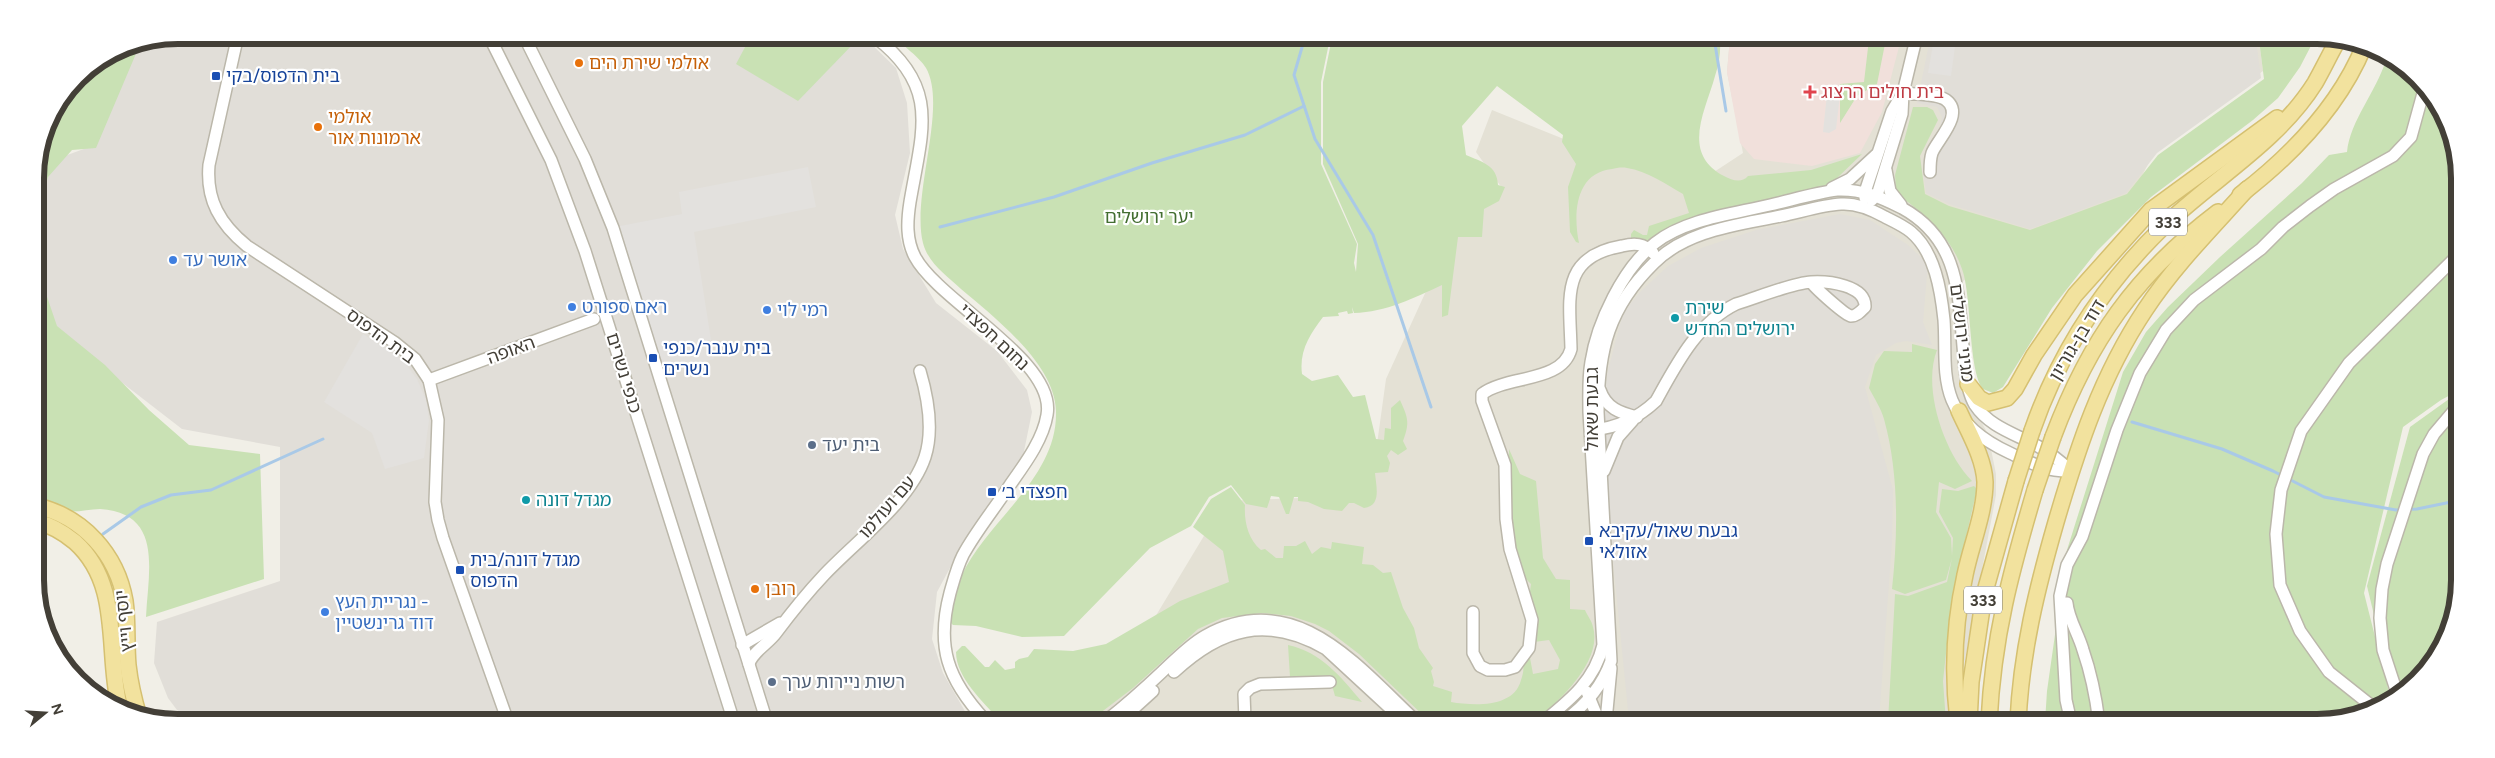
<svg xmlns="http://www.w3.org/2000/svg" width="2495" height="758" font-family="Figtree,'Noto Sans Hebrew',sans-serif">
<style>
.residential{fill:#e4e1d5}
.industrial{fill:#e1ded8}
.medical{fill:#f1e0db}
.green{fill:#c9e1b4}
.parking{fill:#e3e1de}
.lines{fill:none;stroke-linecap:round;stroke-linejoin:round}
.stream{stroke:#a9c9e7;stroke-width:3}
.minor-casing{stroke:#bbb7aa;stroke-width:14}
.major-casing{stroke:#d5c071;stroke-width:18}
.minor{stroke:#fff;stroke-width:11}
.major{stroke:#f2e29e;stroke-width:15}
.major-bridge-casing{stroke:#d5c071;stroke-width:18;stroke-linecap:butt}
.major-bridge{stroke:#f2e29e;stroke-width:15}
.food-dot{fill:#e8710a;stroke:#fff;stroke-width:2}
.transit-dot{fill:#1a4fb4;stroke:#fff;stroke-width:2}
.health-dot{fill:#e0444e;stroke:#fff;stroke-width:2}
.shop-dot{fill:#3f7fe0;stroke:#fff;stroke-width:2}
.culture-dot{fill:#0f9aa8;stroke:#fff;stroke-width:2}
.service-dot{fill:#5c6f8a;stroke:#fff;stroke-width:2}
.labels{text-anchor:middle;stroke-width:4.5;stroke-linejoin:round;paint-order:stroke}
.shield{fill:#fff;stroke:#7b7973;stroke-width:1}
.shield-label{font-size:16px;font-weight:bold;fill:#433f37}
.food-label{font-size:18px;fill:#c56008;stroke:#fff;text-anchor:start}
.transit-label{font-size:18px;fill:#164399;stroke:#fff;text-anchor:start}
.health-label{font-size:18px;fill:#be3a42;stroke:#fff;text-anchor:start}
.park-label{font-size:18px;fill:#436e31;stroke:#fff}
.shop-label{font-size:18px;fill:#366cbe;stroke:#fff;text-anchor:start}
.culture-label{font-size:18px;fill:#0d838f;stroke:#fff;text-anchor:start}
.street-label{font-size:18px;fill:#433f37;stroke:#fff}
.service-label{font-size:18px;fill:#4e5e75;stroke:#fff;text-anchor:start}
.rim{fill:none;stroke:#433f37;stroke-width:6}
</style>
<rect width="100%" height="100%" fill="#f1efe7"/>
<path class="residential" d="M 1730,38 L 2259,40 L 2263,71 L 2156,148 L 2133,194 L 2007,246 L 1952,290 L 1968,398 L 1988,434 L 1996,474 L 1996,495 L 1963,670 L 1958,722 L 1093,720 L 1225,501 L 1370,495 L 1386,379 L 1458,221 L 1502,188 L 1476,152 L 1492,110 L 1688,189 L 1743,153 L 1727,72 Z"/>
<g class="industrial">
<path d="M 178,35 L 864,37 L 896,68 L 907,103 L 910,153 L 895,215 L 903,249 L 936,303 L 997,351 L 1027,390 L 1032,412 L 1022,461 L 965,540 L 937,592 L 932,639 L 943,673 L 970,720 L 183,718 L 168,698 L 154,663 L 157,622 L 280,581 L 280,447 L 182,429 L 54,330 L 36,273 L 36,212 L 48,162 L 92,146 L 123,46 Z"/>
<path d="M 1930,39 L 2256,40 L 2261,78 L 2157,153 L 2126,193 L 2030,229 L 1949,204 L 1926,193 L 1924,177 L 1926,158 L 1938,136 L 1942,117 L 1937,107 L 1917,103 Z"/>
<path d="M 1840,214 L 1870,220 L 1908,245 L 1928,264 L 1923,322 L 1932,345 L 1906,341 L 1896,343 L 1876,355 L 1865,387 L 1893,490 L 1892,542 L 1879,720 L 1759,717 L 1755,722 L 1629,721 L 1610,531 L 1603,414 L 1607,374 L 1623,313 L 1641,291 L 1668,266 L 1701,248 L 1756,230 Z"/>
</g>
<path class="medical" d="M 1730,38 L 1901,39 L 1882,112 L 1860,153 L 1812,166 L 1754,159 L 1740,143 L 1727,72 Z"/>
<g class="green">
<path d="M 751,36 L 852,36 L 857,40 L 798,101 L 736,64 Z"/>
<path d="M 893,37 L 1330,38 L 1321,82 L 1321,164 L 1357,244 L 1354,263 L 1356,272 L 1358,244 L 1323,164 L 1323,82 L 1332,38 L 1720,38 C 1721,52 1719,64 1715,76 C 1706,110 1680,153 1724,176 C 1732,180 1741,184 1748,176 L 1811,170 L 1862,154 L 1834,181 L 1818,189 L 1652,240 L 1631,241 L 1631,234 L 1634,230 L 1643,235 L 1647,235 L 1649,226 L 1689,213 L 1683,194 C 1666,184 1647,171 1627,168 C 1622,167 1616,168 1612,169 C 1575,173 1573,214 1579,243 L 1576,242 L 1570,232 L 1568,187 L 1576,164 L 1562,142 L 1563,135 L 1497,86 L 1462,126 L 1466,155 C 1482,162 1497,165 1498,185 L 1505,187 L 1499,201 L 1484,209 L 1482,237 L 1458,237 L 1448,315 L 1442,317 L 1442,285 C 1414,298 1386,312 1354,313 L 1352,307 L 1353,313 L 1348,314 L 1347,311 L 1338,313 L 1339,316 L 1323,317 C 1310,334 1299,351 1302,374 L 1312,381 L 1338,375 L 1353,397 L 1365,395 L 1376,439 L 1384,440 L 1385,428 L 1391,429 L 1391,408 L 1400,400 C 1408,418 1410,422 1403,441 L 1407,449 L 1398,455 L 1391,450 L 1387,456 L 1390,463 L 1388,472 L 1375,473 C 1376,486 1382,506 1364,508 L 1354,503 L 1349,503 L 1342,511 L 1324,509 L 1308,502 L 1298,501 L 1298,497 L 1294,497 L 1289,514 L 1286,514 L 1279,497 L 1271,496 L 1267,508 L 1246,504 L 1231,485 L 1209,497 L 1191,526 L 1150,548 L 1064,636 L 1022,637 L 976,626 L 953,625 L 950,622 C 952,606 955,590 962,575 C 988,519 1058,478 1056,411 C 1055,364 994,317 961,289 C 947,276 928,263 923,243 C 911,195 948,107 926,68 C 921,59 901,43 893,37 Z"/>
<path d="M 1869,39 L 1886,39 L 1877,84 L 1857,96 L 1840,123 L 1840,84 L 1864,82 Z"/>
<path d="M 2259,40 L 2314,40 L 2300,67 L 2278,98 L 2253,120 L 2151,197 L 2097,251 L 2052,308 L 2003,387 L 1993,393 L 1983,389 C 1968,371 1972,296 1962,269 C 1953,242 1934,224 1913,206 C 1907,201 1901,198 1896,191 L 1895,175 L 1913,107 L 1927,107 L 1933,110 L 1938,120 L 1920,156 L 1925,194 L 1949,206 L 2030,230 L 2127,194 L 2158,155 L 2264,79 Z"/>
<path d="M 138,43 L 135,56 L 96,148 L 72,150 L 48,177 L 36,220 L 35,169 L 46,123 L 77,77 L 123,46 Z"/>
<path d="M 2386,60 L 2424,83 L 2457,150 L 2456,392 L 2441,400 L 2403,427 L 2364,593 L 2391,700 L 2372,712 L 2326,723 L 2045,722 L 2047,691 L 2067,550 L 2123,372 L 2146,332 L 2168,307 L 2220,257 L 2302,183 L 2329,155 L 2347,152 C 2350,121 2376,92 2386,60 Z"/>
<path d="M 36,225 L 37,252 L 42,282 L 57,326 L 105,365 L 149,410 L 189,445 L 260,454 L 264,579 L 146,617 C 148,572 164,513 100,509 C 89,509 76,513 66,511 C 56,510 46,503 37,499 Z"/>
<path d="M 1912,344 L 1937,350 C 1922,388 1944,453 1972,481 L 1955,489 L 1939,482 L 1936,512 L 1951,538 L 1952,556 L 1953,538 L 1939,512 L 1942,489 L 1958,491 L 1974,486 L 1977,489 L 1952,598 L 1943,681 L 1946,722 L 1888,722 L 1895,594 L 1908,596 L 1947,582 L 1952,558 L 1946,580 L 1905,594 L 1892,589 C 1898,534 1899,473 1884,419 C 1881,408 1874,398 1869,388 L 1875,364 L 1884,351 L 1912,352 Z"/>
<path d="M 2456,394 L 2455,617 L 2411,688 L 2394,698 L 2367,586 L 2410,427 Z"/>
<path d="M 1509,449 L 1520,474 L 1536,481 L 1543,558 L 1556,579 L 1570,580 L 1570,609 L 1585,610 C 1587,615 1592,621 1593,627 C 1603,661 1558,703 1534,721 L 1429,721 L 1359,654 L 1329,631 L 1315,624 L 1291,616 L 1262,613 L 1222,618 L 1198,629 L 1133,688 L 1091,720 L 999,720 C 984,702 956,678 956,652 L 962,646 L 965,646 L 985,667 L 989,667 L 995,660 L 1005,670 L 1015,668 L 1015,662 L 1019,659 L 1028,657 L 1034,649 L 1073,651 L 1106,644 L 1180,601 L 1229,582 L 1223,551 L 1193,527 L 1211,499 L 1231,487 L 1245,505 C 1244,522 1248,539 1261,550 L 1265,549 L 1276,558 L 1283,558 L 1284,546 L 1296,546 L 1305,541 L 1312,554 L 1321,547 L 1331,549 L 1332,542 L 1364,547 L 1362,564 L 1373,565 L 1383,573 L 1391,572 L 1403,608 L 1414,628 L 1419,648 L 1433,668 L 1431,671 L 1434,682 L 1433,686 L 1452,692 L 1451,702 C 1474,706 1514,708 1521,680 C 1523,674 1524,670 1523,664 L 1530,658 L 1533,674 L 1558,669 L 1560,660 L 1549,640 L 1534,642 L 1529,598 L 1531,584 L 1520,573 L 1509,509 Z"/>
<path d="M 1288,645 C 1321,652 1341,677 1362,702 L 1335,696 L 1330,678 L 1290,677 Z"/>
</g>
<g class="parking">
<path d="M 1934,39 L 1956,39 L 1951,76 L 1928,73 Z"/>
<path d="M 1827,94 L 1840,95 L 1836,129 L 1829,133 L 1823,132 Z"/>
<path d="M 808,167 L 816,207 L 694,232 L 714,359 L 663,374 L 620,226 L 682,214 L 679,192 Z"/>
<path d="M 363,334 L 403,360 L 417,379 L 426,400 L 429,420 L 424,458 L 385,469 L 372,433 L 324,402 Z"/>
</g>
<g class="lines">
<g class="stream">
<path d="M 1305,37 L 1294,75 L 1315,139 L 1373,235 L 1431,407"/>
<path d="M 1714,38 L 1726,111"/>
<path d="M 940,227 L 1054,197 L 1152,163 L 1245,135 L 1304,106"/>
<path d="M 2132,422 L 2222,449 L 2273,471 L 2324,497 L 2396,510 L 2417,509 L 2456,501"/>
<path d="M 103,534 L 141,507 L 171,495 L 211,490 L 323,439"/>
</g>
<defs>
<g id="minor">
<path d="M 238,35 L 209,165 C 206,200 220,224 247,246 L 394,342 L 415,359 L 429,380 L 438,420 L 435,502 L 438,520 L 443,538 L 507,719"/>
<path d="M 489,36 L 551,160 L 585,251 L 733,719"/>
<path d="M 524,36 L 585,159 L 613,228 L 766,719"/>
<path d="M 875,37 C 941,87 922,131 910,202 C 907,221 906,240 915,257 C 939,302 1057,361 1047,415 C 1043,440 1024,465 1010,485 C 995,508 976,531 963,555 C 957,567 954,579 950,593 C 936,646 947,679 985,720"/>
<path d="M 1903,93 C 1915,95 1935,93 1946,100 C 1965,114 1937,140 1932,153 C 1930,159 1930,166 1930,172"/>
<path d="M 1886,170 L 1890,191 L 1901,205"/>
<path d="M 1832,188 L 1850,179 L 1876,155"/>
<path d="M 1865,198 L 1865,192 L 1892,111 L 1901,96"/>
<path d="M 1872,200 L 1878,192 L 1902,114 L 1903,93 L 1916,39"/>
<path d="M 429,380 L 594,319"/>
<path d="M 1600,390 C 1606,408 1620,413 1637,417"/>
<path d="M 1592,430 C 1617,428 1638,418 1656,401 C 1676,365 1697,323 1736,304 C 1756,298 1792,283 1811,282 C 1828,281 1866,285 1865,307 C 1861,311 1857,316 1851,316 C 1845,315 1815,288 1811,282"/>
<path d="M 1604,471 L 1618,437 L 1633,420"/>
<path d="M 2067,603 C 2068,618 2079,635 2083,650 C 2091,673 2096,698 2099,722"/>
<path d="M 1473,612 L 1473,653 L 1480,666 L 1488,670 L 1505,670 L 1515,667 L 1529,648 L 1532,620 L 1510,549 L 1506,519 L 1505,465 L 1482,401 L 1482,394 C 1507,375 1562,383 1571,349 C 1570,299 1559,257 1622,246 C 1634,243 1644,243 1653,253"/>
<path d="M 742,645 L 780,623"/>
<path d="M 749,664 C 752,652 768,644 776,633 C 791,613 807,593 824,575 C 856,541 910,502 925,457 C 934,429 928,398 920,371"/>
<path d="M 1174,672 C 1221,628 1267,615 1326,649 L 1404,721"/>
<path d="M 1587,692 L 1599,721"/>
<path d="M 2398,696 L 2383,650 L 2380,618 L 2382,589 L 2387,564 L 2423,454 L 2434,434 L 2456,408"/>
<path d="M 2378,708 L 2373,707 L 2329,672 L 2300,631 L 2280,585 L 2276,534 L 2281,490 L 2301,431 L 2349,363 L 2457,256"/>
<path d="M 1566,719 L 1584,717 L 1595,721"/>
<path d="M 1107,720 C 1126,705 1144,689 1162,672 C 1175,660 1189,645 1205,636 C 1295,586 1357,666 1416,721"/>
<path d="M 1121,720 L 1153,691"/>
<path d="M 1245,720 L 1244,694 L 1250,688 L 1260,684 L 1330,682"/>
<path d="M 1544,721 C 1570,700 1595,680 1603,645 L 1589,412 C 1589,395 1588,379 1591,362 C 1597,323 1623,268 1655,243 C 1686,219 1733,214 1770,205 C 1792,200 1815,193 1837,190 C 1862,189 1880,197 1902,208 C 1962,241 1958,298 1964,357 C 1965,373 1967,392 1975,405 C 1990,428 2019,435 2041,448 C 2052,454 2061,462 2071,471"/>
<path d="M 1564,721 C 1586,705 1602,687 1611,661 L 1598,412 C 1598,350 1609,307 1654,263 C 1687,230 1738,225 1781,216 C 1801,212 1822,205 1841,204 C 1857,203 1871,209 1885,217 C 1893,221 1904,226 1911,232 C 1935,252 1941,291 1944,320 C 1946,346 1942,375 1952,400 C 1962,425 1986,442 2010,453 C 2031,463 2047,472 2071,471"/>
<path d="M 1606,721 L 1611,668"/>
<path d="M 2071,722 L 2066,700 L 2060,596 L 2067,565 L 2082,537 L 2117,430 L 2140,373 L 2166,330 L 2194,300 L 2261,249 L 2283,227 L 2310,206 L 2334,189 L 2393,156 L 2411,137 L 2425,86"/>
</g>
<g id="major">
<path d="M 2240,195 C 2292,155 2339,107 2364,46"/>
<path d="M 1968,384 L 1979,398 L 1988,403 L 2007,398 L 2015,389 L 2034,355 L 2075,295 L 2151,210 L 2277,118"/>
<path d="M 2032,431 C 2059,353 2105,283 2164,226 C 2213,179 2278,142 2315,83 C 2323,69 2330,54 2338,40"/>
<path d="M 2053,437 C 2089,341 2136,274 2218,212"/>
<path d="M 37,506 C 83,517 117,554 125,601 C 128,622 126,644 128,665 C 130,683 134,700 139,717"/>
<path d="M 37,522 C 51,525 64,533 75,542 C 122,584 106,650 119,705"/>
<path d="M 1958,722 C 1952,672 1954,624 1965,575 C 1971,545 1985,513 1985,482 C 1984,458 1969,433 1959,411"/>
<path d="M 1969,722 L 1971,682 L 1984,595 L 2016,481"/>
<path d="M 1989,722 C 1993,637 2011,571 2035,490"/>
<path d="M 2018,722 C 2021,653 2037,588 2056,522 C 2078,447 2101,376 2145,310 C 2174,266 2212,228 2247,189"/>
</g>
</defs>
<use href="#minor" class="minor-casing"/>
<use href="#major" class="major-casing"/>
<use href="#minor" class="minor"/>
<use href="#major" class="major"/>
<defs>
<g id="major-bridge">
<path d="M 2016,481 L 2032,431"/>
<path d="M 2035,490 L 2053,437"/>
</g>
</defs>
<use href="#major-bridge" class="major-bridge-casing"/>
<use href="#major-bridge" class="major-bridge"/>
</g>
<g class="food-dot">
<circle cx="579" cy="63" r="5"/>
<circle cx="318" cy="127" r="5"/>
<circle cx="755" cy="589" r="5"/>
</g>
<g class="transit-dot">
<rect x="211" y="71" width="10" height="10" rx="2.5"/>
<rect x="648" y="353" width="10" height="10" rx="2.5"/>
<rect x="987" y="487" width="10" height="10" rx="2.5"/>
<rect x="1584" y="536" width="10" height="10" rx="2.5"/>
<rect x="455" y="565" width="10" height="10" rx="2.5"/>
</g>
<path class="health-dot" d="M1807.5 84.5h5v5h5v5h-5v5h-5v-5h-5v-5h5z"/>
<g class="shop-dot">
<circle cx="173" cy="260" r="5"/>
<circle cx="572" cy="307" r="5"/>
<circle cx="767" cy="310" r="5"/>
<circle cx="325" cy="612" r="5"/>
</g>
<g class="culture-dot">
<circle cx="1675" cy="318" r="5"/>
<circle cx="526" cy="500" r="5"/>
</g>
<g class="service-dot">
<circle cx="812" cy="445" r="5"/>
<circle cx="772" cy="682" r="5"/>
</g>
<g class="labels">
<g class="shield">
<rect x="2149" y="208.5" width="38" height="27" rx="4"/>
<rect x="1964" y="586.5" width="38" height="27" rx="4"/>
</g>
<g class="shield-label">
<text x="2168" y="228">333</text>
<text x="1983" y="606">333</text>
</g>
<g class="food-label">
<text x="589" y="69">אולמי שירת הים</text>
<text x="328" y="123">אולמי<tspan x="328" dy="21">ארמונות אור</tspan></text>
<text x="765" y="595">רובן</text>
</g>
<g class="transit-label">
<text x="226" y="82">בית הדפוס/בקי</text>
<text x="663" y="354">בית ענבר/כנפי<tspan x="663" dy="21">נשרים</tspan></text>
<text x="1002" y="498">חפצדי ב׳</text>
<text x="1599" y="537">גבעת שאול/עקיבא<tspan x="1599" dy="21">אזולאי</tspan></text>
<text x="470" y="566">מגדל דונה/בית<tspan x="470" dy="21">הדפוס</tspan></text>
</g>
<g class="health-label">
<text x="1821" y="98">בית חולים הרצוג</text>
</g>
<g class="park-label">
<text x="1149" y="223">יער ירושלים</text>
</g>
<g class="shop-label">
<text x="183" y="266">אושר עד</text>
<text x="582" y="313">ראם ספורט</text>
<text x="777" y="316">רמי לוי</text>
<text x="335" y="608">נגריית העץ -<tspan x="335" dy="21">דוד גרינשטיין</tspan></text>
</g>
<g class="culture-label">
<text x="1685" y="314">שירת<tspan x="1685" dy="21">ירושלים החדש</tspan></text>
<text x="536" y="506">מגדל דונה</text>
</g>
<g class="street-label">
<text transform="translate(1962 333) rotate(83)" y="6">מגיני ירושלים</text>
<text transform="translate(381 336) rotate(36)" y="6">בית הדפוס</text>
<text transform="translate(994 337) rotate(43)" y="6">נחום חפצדי</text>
<text transform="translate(2077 340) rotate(-59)" y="6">דוד בן-גוריון</text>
<text transform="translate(511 350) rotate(-20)" y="6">האופה</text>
<text transform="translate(624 373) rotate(73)" y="6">כנפי נשרים</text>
<text transform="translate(1592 409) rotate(-90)" y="6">גבעת שאול</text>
<text transform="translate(887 507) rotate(-49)" y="6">עם ועולמו</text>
<text transform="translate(124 621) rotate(-96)" y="6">יוסף וייץ</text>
</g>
<g class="service-label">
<text x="822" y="451">בית יעד</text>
<text x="782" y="688">רשות ניירות ערך</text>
</g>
</g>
<path d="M0 0H2495V758H0ZM178 44H2317A134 134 0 0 1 2451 178V580A134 134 0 0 1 2317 714H178A134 134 0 0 1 44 580V178A134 134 0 0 1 178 44Z" fill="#fff" fill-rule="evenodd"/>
<path class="rim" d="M178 44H2317A134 134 0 0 1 2451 178V580A134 134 0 0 1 2317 714H178A134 134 0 0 1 44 580V178A134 134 0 0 1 178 44Z"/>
<g transform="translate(45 713) rotate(72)" stroke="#ffffff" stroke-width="4" paint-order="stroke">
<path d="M0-4L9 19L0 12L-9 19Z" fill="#433f37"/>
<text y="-8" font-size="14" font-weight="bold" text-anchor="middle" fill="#433f37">N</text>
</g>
</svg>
